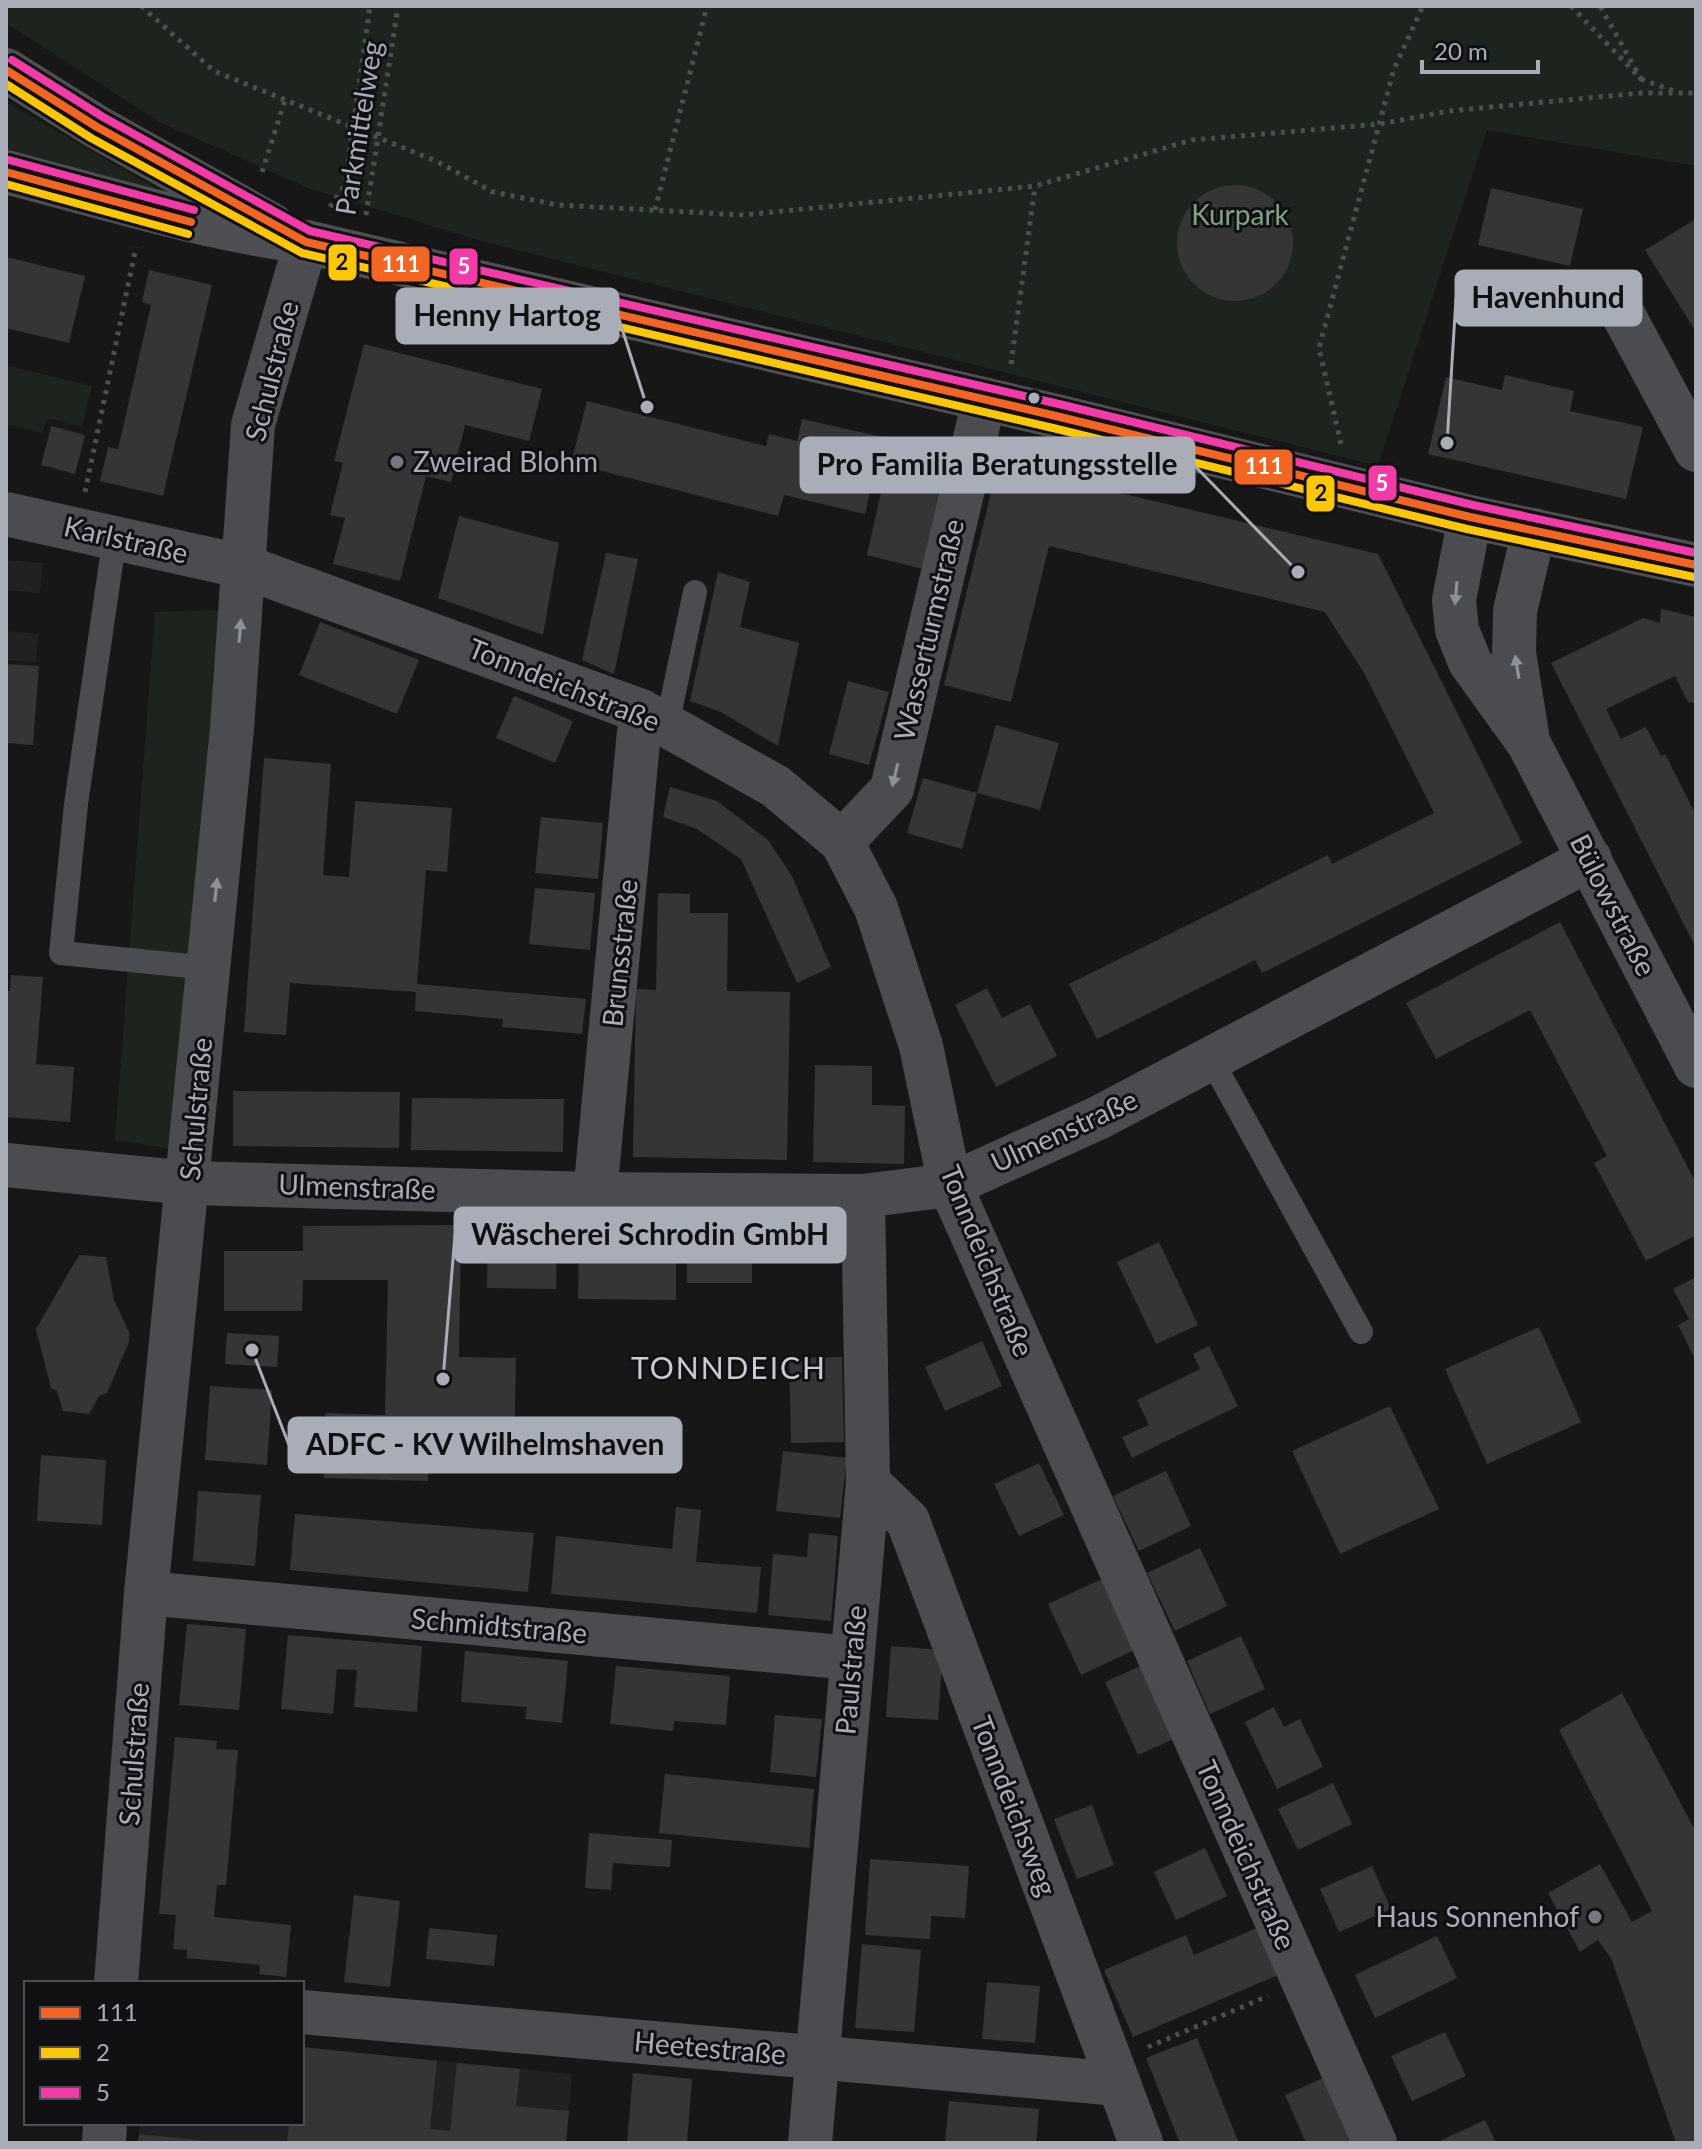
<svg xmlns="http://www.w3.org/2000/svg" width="1702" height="2149" font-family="Lato,sans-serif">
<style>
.built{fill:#212123}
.green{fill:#1d241e}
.building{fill:#353536}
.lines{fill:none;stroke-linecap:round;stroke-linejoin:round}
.path{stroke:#4d4e52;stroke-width:5;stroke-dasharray:4 6;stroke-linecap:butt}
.lane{stroke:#4b4c50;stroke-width:24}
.street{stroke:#4b4c50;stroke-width:44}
.primary{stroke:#4d4f52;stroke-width:44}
.bus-1-casing{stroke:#111113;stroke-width:14}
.bus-2-casing{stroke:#111113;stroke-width:14}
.bus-3-casing{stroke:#111113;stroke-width:14}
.bus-1{stroke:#f26522;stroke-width:8}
.bus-2{stroke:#fbc707;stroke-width:8}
.bus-3{stroke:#f23ba7;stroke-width:8}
.oneway{fill:#8c9099}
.bus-dot{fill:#a8adb8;stroke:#111113;stroke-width:3}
.poi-dot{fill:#757880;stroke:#111113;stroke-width:3}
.labels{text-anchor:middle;stroke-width:6;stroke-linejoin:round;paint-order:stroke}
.street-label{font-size:28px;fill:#a8adb8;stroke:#111113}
.park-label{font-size:28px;fill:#7fa381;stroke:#111113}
.poi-label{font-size:28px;fill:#a8adb8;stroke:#111113;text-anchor:start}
.neighbourhood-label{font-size:30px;letter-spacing:2px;fill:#c9ccd4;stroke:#111113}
.leader{fill:none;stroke:#a8adb8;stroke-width:3}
.callout-dot{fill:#a8adb8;stroke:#111113;stroke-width:3}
.callout{fill:#a8adb8;stroke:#a8adb8;stroke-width:3}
.callout-label{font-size:30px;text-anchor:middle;font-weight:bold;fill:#111}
.line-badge{stroke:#111113;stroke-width:3}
.badge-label{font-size:22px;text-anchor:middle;font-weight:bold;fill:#fff}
.pale-badge-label{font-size:22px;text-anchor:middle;font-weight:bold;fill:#111}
</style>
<rect width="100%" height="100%" fill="#171717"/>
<g class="built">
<path d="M 6,560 L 43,563 L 40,593 L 6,590 Z"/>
<path d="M 6,631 L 39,634 L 36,662 L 6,660 Z"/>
<path d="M 302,2047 L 572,2074 L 566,2143 L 139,2143 L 140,2123 L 302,2123 Z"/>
</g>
<g class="green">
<path d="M 6,6 L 1696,6 L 1696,166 L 1487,130 L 1378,466 L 485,242 L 311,189 L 161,123 L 6,23 Z"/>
<path d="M 6,102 L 161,191 L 6,150 Z"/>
<path d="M 6,365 L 92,386 L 82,427 L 48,418 L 42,433 L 6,424 Z"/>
<path d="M 224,610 L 179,1150 L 115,1140 L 155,612 Z"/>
</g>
<g class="building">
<circle cx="1235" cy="243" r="58"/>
<path d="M 1491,188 L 1583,209 L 1570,266 L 1478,245 Z"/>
<path d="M 1696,219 L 1696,332 L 1645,250 Z"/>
<path d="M 6,257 L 85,276 L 69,343 L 6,328 Z"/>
<path d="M 149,270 L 212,285 L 163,496 L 100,481 L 108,447 L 118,449 L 151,305 L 142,302 Z"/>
<path d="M 364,344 L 542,389 L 529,441 L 465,425 L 451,482 L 426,476 L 400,581 L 333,564 L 345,518 L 330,515 L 343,463 L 334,461 Z"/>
<path d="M 1505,375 L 1574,391 L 1570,411 L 1643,427 L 1626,499 L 1428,454 L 1446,377 L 1502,390 Z"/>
<path d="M 587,401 L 766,446 L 769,434 L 797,441 L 802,419 L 882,437 L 865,514 L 784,495 L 778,516 L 571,463 Z"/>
<path d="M 51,426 L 85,435 L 75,474 L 41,465 Z"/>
<path d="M 892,443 L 952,456 L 923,569 L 867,555 Z"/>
<path d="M 998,464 L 1378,554 L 1522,843 L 1262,973 L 1255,960 L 1097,1039 L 1069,984 L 1328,855 L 1332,864 L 1434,813 L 1364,673 L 1325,612 L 1049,546 L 1011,702 L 944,685 Z"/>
<path d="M 459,516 L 559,543 L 543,635 L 438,598 Z"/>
<path d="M 606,553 L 638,559 L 614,674 L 582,660 Z"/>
<path d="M 718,572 L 750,582 L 740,627 L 799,643 L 778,746 L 721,712 L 690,701 Z"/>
<path d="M 1661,609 L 1696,617 L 1696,704 L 1688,702 L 1675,676 L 1606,709 L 1621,739 L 1646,727 L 1661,756 L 1665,754 L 1696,815 L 1696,948 L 1551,663 L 1643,618 L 1660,623 Z"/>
<path d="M 320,622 L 419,660 L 397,714 L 299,675 Z"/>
<path d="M 6,664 L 39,666 L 33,745 L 6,743 Z"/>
<path d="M 848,681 L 889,692 L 869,765 L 829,754 Z"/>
<path d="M 514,696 L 573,721 L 555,763 L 496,738 Z"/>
<path d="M 996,725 L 1059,743 L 1040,810 L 977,793 Z"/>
<path d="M 264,758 L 331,764 L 323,875 L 349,877 L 355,801 L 452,808 L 447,872 L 426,870 L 417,984 L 586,999 L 582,1034 L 502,1027 L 503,1019 L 415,1011 L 416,992 L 290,983 L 286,1035 L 244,1032 Z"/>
<path d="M 923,778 L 977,793 L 962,849 L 907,833 Z"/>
<path d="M 670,787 L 717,801 L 768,840 L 792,876 L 831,967 L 797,983 L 741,859 L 697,829 L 663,817 Z"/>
<path d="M 541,817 L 603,823 L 598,879 L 535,873 Z"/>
<path d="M 535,888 L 595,893 L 590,950 L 529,944 Z"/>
<path d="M 658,893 L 690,894 L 690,913 L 728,913 L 727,991 L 790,992 L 787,1160 L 633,1157 L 636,989 L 656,990 Z"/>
<path d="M 1560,922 L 1696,1183 L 1696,1235 L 1646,1261 L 1594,1163 L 1607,1156 L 1530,1010 L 1436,1059 L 1406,1003 Z"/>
<path d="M 11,975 L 43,977 L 36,1064 L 74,1067 L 70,1122 L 6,1117 L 6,991 L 10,991 Z"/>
<path d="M 987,988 L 1002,1018 L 1030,1004 L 1057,1056 L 996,1087 L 955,1005 Z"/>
<path d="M 815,1065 L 872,1066 L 872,1105 L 905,1106 L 904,1164 L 813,1162 Z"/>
<path d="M 233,1091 L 400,1092 L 399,1148 L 233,1146 Z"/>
<path d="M 412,1098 L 564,1099 L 563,1152 L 411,1150 Z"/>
<path d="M 461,1225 L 459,1357 L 516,1358 L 514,1466 L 428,1464 L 428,1481 L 324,1478 L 325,1413 L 385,1415 L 388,1280 L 303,1280 L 302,1311 L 224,1311 L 224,1251 L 303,1251 L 303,1226 Z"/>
<path d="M 488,1226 L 557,1228 L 556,1289 L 487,1288 Z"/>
<path d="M 579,1233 L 676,1234 L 676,1300 L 578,1299 Z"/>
<path d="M 687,1233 L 752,1234 L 752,1283 L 687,1283 Z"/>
<path d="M 1159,1242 L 1198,1325 L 1156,1344 L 1117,1262 Z"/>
<path d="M 79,1255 L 106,1257 L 114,1300 L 129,1332 L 129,1342 L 107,1393 L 99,1396 L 89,1414 L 63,1411 L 57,1391 L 51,1388 L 36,1329 Z"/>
<path d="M 1696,1277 L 1696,1361 L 1678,1325 L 1689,1319 L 1673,1289 Z"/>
<path d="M 1539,1327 L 1581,1422 L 1487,1464 L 1445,1369 Z"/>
<path d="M 227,1333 L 279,1336 L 277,1367 L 225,1364 Z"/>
<path d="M 982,1341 L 1002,1386 L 945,1411 L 925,1367 Z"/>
<path d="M 1209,1346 L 1238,1406 L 1132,1458 L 1122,1437 L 1149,1425 L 1137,1400 L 1200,1369 L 1193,1354 Z"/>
<path d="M 842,1357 L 844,1442 L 791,1443 L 789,1358 Z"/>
<path d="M 210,1386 L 272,1390 L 267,1465 L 205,1460 Z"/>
<path d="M 1390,1406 L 1439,1509 L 1340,1554 L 1292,1451 Z"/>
<path d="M 783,1451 L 847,1458 L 840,1518 L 776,1511 Z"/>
<path d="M 41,1455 L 106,1460 L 102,1525 L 37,1521 Z"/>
<path d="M 1039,1463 L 1064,1515 L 1019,1536 L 994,1484 Z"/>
<path d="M 1166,1471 L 1191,1526 L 1139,1551 L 1113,1496 Z"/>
<path d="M 198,1491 L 261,1495 L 255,1566 L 193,1561 Z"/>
<path d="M 676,1507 L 701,1510 L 696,1562 L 761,1567 L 757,1613 L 551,1594 L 556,1536 L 672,1549 Z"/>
<path d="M 295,1514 L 534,1533 L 528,1592 L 290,1570 Z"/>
<path d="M 809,1533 L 838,1536 L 831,1621 L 768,1615 L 773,1554 L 807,1557 Z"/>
<path d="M 1200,1548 L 1227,1606 L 1175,1631 L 1147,1573 Z"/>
<path d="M 1104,1578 L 1137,1649 L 1081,1675 L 1048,1604 Z"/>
<path d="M 187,1624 L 246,1629 L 239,1710 L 179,1705 Z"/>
<path d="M 288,1635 L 422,1646 L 417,1712 L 354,1707 L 357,1670 L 337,1669 L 333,1714 L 281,1709 Z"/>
<path d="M 1241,1636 L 1265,1689 L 1210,1714 L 1187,1661 Z"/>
<path d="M 891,1646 L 943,1650 L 938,1720 L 886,1717 Z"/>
<path d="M 465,1651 L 568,1661 L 562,1723 L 525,1719 L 527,1707 L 461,1702 Z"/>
<path d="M 1145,1664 L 1178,1737 L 1138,1755 L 1105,1682 Z"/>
<path d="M 616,1666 L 730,1676 L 726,1725 L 674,1721 L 673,1731 L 610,1724 Z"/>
<path d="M 1622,1693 L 1696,1832 L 1696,2143 L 1676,2143 L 1611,1958 L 1598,1940 L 1580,1952 L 1548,1893 L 1600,1864 L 1632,1922 L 1652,1911 L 1559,1730 Z"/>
<path d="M 1274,1707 L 1284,1727 L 1300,1719 L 1323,1767 L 1277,1789 L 1245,1722 Z"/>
<path d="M 775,1715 L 822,1719 L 816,1777 L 770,1772 Z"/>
<path d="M 175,1737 L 217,1741 L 216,1749 L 238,1750 L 226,1885 L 217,1885 L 214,1917 L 291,1925 L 286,1977 L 259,1974 L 260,1965 L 187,1958 L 187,1950 L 173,1949 L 176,1915 L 159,1914 Z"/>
<path d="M 665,1774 L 814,1789 L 809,1848 L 659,1833 Z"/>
<path d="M 1333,1783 L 1352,1824 L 1298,1850 L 1278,1809 Z"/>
<path d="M 1092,1805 L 1114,1865 L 1077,1879 L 1054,1819 Z"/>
<path d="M 589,1833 L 672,1840 L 670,1867 L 613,1863 L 611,1890 L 585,1888 Z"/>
<path d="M 1205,1848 L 1227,1896 L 1176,1920 L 1154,1872 Z"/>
<path d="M 870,1859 L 969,1866 L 965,1918 L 931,1916 L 930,1939 L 865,1935 Z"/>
<path d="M 1372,1866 L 1391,1909 L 1339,1932 L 1320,1889 Z"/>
<path d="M 354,1895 L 400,1901 L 390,1987 L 344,1982 Z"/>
<path d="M 1259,1927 L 1280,1974 L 1133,2037 L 1104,1970 L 1186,1935 L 1194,1955 Z"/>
<path d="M 429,1928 L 497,1935 L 494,1966 L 426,1959 Z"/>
<path d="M 1437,1936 L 1457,1978 L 1375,2018 L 1355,1975 Z"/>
<path d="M 862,1944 L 921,1950 L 914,2032 L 855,2028 Z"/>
<path d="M 987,1982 L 1040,1986 L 1035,2043 L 982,2039 Z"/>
<path d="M 1445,2032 L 1466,2076 L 1412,2101 L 1391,2056 Z"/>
<path d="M 1197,2038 L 1228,2116 L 1239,2143 L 1180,2143 L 1177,2136 L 1146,2058 Z"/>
<path d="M 302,2047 L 437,2061 L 430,2129 L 450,2131 L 457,2063 L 520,2069 L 516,2106 L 569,2111 L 566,2143 L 287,2143 L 289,2123 L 302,2123 Z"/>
<path d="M 633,2073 L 692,2079 L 687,2143 L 627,2143 Z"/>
<path d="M 1332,2074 L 1363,2143 L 1306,2143 L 1285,2095 Z"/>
<path d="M 949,2101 L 1039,2109 L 1036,2143 L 945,2143 Z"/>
<path d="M 1485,2120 L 1496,2143 L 1435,2143 Z"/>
<path d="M 139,2134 L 207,2141 L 207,2143 L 138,2143 Z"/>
</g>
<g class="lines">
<g class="path">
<path d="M 141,6 L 214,71 L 436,161 L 493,192 L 558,205 L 744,215 L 1035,186 L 1192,140 L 1380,124 L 1449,111 L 1641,93 L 1696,93"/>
<path d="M 1571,6 L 1641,79 L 1600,6"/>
<path d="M 1641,79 L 1676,92"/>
<path d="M 262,172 L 285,100"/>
<path d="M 330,207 L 345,185 L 370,6"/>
<path d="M 655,210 L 707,6"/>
<path d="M 366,215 L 398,6"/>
<path d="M 1011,364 L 1035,186"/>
<path d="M 1341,444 L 1319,348 L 1394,69 L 1423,6"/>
<path d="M 85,492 L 136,247"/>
<path d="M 1148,2047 L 1268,1996"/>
</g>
<g class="lane">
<path d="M 115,536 L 76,804 L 61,953 L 209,968"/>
<path d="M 667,725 L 695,592"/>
<path d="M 1211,1059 L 1361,1332"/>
</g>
<g class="street">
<path d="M 1619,307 L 1696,450"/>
<path d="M 6,514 L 245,567 L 641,711 L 775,786 L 842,842 L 876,908 L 921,1046 L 950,1185 L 1375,2143"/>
<path d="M 1470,517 L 1454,600 L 1457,630 L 1470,662 L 1529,744 L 1696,1066"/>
<path d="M 1527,734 L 1514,653 L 1515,611 L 1534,530"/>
<path d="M 842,842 L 892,789 L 984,400"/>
<path d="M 6,1165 L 189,1183 L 595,1194 L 863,1196 L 950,1185 L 1098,1118 L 1590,859"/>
<path d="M 595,1194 L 641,711"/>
<path d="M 868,1482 L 908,1521 L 1141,2143"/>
<path d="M 146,1593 L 852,1658"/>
<path d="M 116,1983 L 146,1593 L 232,729 L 253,425 L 306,242"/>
<path d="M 302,2012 L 1119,2084"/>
<path d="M 104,2143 L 105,2123"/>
<path d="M 810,2143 L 868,1482 L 863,1196"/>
</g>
<g class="primary">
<path d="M 6,70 L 97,127 L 272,225"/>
<path d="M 6,172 C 106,198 203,228 306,242 L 1056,416 L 1470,517 L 1696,565"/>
</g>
<defs>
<g id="bus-1">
<path d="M 6,70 L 97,127 L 306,242 L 1056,416 L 1470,517 L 1696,565"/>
<path d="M 6,172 L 191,222"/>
</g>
<g id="bus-2">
<path d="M 6,84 L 91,138 L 302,253 L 1053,428 L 1467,529 L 1694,577"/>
<path d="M 6,184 L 188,234"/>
</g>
<g id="bus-3">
<path d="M 12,60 L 103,117 L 310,231 L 1059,404 L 1473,505 L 1696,553"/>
<path d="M 9,160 L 194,210"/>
</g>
</defs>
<use href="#bus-1" class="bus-1-casing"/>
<use href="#bus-2" class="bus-2-casing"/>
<use href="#bus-3" class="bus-3-casing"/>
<use href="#bus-1" class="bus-1"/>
<use href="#bus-2" class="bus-2"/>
<use href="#bus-3" class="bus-3"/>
</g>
<defs><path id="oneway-solid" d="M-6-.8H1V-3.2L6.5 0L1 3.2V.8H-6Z" transform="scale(2)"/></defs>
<g class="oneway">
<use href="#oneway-solid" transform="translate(1456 593) rotate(95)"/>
<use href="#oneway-solid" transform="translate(240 631) rotate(-85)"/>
<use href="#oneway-solid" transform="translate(1517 667) rotate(-99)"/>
<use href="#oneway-solid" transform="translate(895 775) rotate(104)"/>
<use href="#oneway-solid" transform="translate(216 890) rotate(-84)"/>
</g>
<circle class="bus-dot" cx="1034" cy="398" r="7"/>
<g class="poi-dot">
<circle cx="397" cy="462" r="8"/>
<circle cx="1595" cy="1917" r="8"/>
</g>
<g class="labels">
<g class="street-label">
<text transform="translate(359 128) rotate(-81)" y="10">Parkmittelweg</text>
<text transform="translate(272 371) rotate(-76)" y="10">Schulstraße</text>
<text transform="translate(126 540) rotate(13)" y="10">Karlstraße</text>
<text transform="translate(929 630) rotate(-77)" y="10">Wasserturmstraße</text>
<text transform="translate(564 685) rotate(22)" y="10">Tonndeichstraße</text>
<text transform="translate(1613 905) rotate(63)" y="10">Bülowstraße</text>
<text transform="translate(620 953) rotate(-84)" y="10">Brunsstraße</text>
<text transform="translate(196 1109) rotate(-85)" y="10">Schulstraße</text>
<text transform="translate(1064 1131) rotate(-25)" y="10">Ulmenstraße</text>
<text transform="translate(357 1187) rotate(2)" y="10">Ulmenstraße</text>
<text transform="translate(987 1261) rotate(68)" y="10">Tonndeichstraße</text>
<text transform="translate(499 1626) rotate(5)" y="10">Schmidtstraße</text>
<text transform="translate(851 1670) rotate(-85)" y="10">Paulstraße</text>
<text transform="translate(134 1754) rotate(-86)" y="10">Schulstraße</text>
<text transform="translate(1014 1806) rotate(69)" y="10">Tonndeichsweg</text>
<text transform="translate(1246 1855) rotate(66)" y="10">Tonndeichstraße</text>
<text transform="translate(710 2048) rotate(5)" y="10">Heetestraße</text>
</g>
<g class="park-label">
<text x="1240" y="225">Kurpark</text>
</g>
<g class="poi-label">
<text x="413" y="472">Zweirad Blohm</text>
<text x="1579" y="1927" text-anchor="end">Haus Sonnenhof</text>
</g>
<g class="neighbourhood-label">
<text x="729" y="1379">TONNDEICH</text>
</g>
</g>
<path class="leader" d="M1447 443L1456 298M647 407L618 316M1298 572L1194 465M443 1379L455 1235M252 1350L289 1445"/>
<g class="callout-dot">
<circle cx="1447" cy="443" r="8"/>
<circle cx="647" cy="407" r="8"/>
<circle cx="1298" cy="572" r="8"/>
<circle cx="443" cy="1379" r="8"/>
<circle cx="252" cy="1350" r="8"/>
</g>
<g class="callout">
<rect x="1456" y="271" width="185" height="54" rx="8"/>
<rect x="397" y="289" width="221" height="54" rx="8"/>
<rect x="801" y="438" width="393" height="54" rx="8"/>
<rect x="455" y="1208" width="390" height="54" rx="8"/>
<rect x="289" y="1418" width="392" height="54" rx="8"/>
</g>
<g class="callout-label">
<text x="1548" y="308">Havenhund</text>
<text x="507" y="326">Henny Hartog</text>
<text x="997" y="475">Pro Familia Beratungsstelle</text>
<text x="650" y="1245">Wäscherei Schrodin GmbH</text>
<text x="485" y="1455">ADFC - KV Wilhelmshaven</text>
</g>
<g class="line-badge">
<rect x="327" y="243" width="31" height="39" rx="8" fill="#fbc707"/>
<rect x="370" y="245" width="61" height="38" rx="8" fill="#f26522"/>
<rect x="448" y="247" width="31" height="39" rx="8" fill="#f23ba7"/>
<rect x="1233" y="448" width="61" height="38" rx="8" fill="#f26522"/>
<rect x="1367" y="464" width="31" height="38" rx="8" fill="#f23ba7"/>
<rect x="1305" y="474" width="31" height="39" rx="8" fill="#fbc707"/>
</g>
<g class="badge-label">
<text x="401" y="272">111</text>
<text x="464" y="274">5</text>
<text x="1264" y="474">111</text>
<text x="1382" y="491">5</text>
</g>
<g class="pale-badge-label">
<text x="342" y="270">2</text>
<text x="1321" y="501">2</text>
</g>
<rect width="1702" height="2149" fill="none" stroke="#a8adb8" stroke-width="16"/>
<rect x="24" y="1981" width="280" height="144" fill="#111113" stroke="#4d4f55" stroke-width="2"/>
<rect x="40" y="2007" width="40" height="12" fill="#f26522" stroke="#4d4f55" stroke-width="2"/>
<text x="96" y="2021" font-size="24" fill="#a8adb8">111</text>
<rect x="40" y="2047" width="40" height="12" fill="#fbc707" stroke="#4d4f55" stroke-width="2"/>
<text x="96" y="2061" font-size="24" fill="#a8adb8">2</text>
<rect x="40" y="2087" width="40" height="12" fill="#f23ba7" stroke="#4d4f55" stroke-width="2"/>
<text x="96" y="2101" font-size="24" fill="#a8adb8">5</text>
<path d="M1422 60v12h116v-12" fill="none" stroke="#a8adb8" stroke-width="4"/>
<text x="1434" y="60" font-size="24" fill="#a8adb8" stroke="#111113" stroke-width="6" paint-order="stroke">20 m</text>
</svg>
